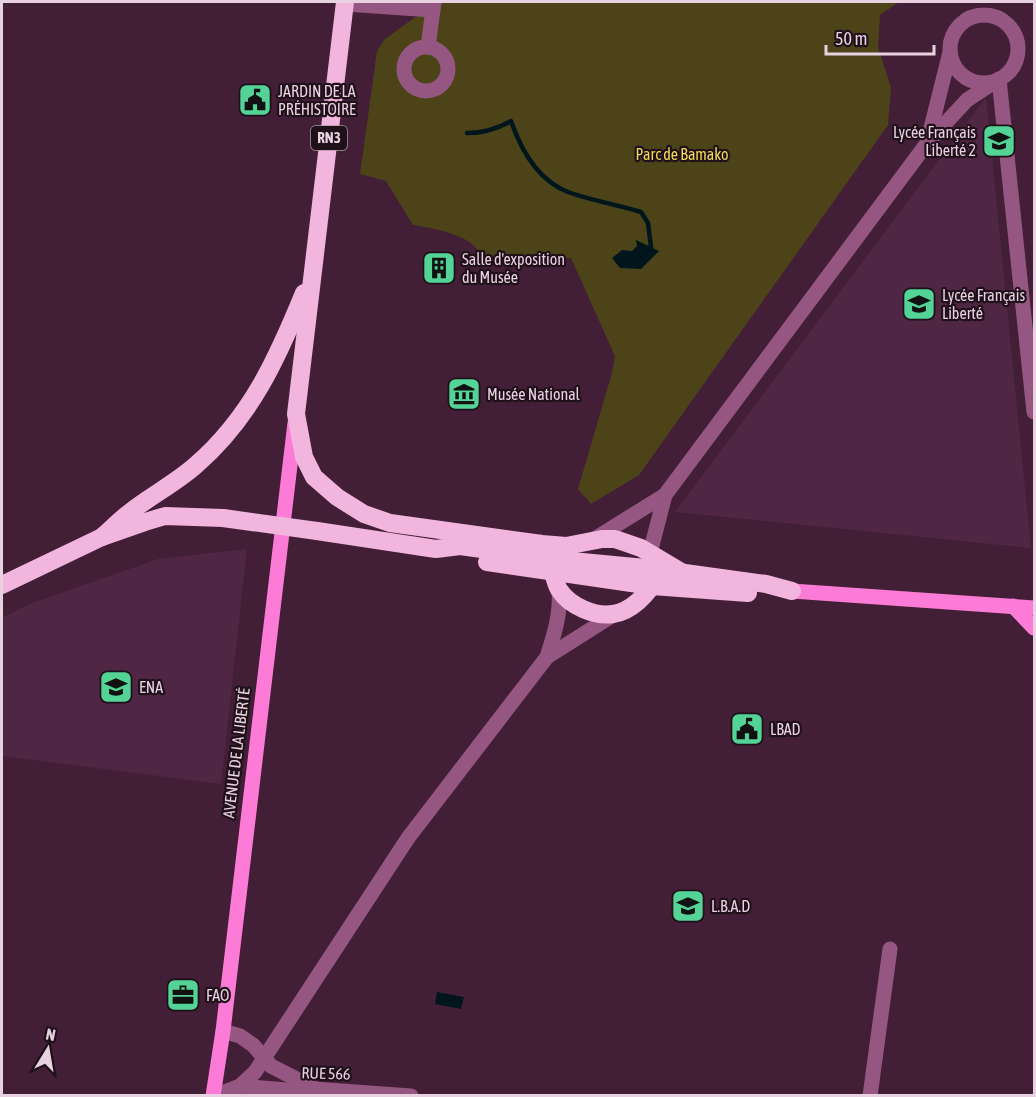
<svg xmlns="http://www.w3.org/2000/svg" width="1036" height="1097" font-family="'Asap Condensed',sans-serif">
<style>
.built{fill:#4f2643}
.green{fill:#4c4418}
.water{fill:#01161c}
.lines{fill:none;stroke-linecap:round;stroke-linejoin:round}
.stream{stroke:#01161c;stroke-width:4.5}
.minor{stroke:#955782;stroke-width:15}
.major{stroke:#fc7bd7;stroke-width:15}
.highway{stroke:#f2b5dd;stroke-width:18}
.highway-bridge{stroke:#f2b5dd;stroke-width:18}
.labels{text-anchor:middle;stroke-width:4.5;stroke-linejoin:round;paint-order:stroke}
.shield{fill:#1f101a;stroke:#ac97a5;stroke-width:1.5}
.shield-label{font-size:15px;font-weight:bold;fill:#e8d1e0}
.poi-label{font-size:16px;fill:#e8d1e0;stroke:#1f101a;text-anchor:start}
.park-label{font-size:16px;fill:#f0d953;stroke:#1f101a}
.street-label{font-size:16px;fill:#e8d1e0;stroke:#1f101a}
</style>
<rect width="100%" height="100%" fill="#421f37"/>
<g class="built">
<path d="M 986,97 L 1031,548 L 675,512 Z"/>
<path d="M 247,549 L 221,784 L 2,756 L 2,618 L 32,603 L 158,559 Z"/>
</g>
<path class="green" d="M 425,2 L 899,2 L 880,15 L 878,47 L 891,88 L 888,125 L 639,475 L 591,504 L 578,489 L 612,373 L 615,356 L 571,258 L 486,264 C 482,257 478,249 472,244 C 461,234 429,227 413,225 L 386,181 L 360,174 L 377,51 L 385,39 L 424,11 Z"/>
<g class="water">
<path d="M 636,240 L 659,251 L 641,269 L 620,268 L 612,258 L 622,250 L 632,251 L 637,246 Z"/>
<path d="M 437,992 L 464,997 L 461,1009 L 435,1004 Z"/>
</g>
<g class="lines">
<path class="stream" d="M 467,133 C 484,133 497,129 511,121 C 521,150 537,180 568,192 C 590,200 618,205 641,212 L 648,223 L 651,247"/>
<g class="minor">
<path d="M 345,4 L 433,10"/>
<circle cx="984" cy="49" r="34"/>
<path d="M 428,47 L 434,2"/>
<circle cx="426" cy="69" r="22"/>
<path d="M 928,140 L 950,52"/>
<path d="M 591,541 L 665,495"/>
<path d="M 650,553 L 665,495 L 928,142 L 967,100 L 999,79 L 1034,412"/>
<path d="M 547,657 C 554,635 561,614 559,590"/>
<path d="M 223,1031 L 240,1036 L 253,1045 L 271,1066 L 312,1087"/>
<path d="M 240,1086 L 287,1090 L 314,1089 L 411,1096"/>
<path d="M 214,1096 L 240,1086 L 255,1072 L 408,838 L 547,657 L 615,614"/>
<path d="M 870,1096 L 890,949"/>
</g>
<g class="major">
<path d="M 792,591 L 1034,608"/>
<path d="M 1013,606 L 1034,628"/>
<path d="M 213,1096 L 223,1031 L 295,423"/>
</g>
<g class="highway">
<path d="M 345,2 L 296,414 L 304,457 L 314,477 L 337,497 L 364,514 L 390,523 L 542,544 L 566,546 L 602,539 L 615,539 L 641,548 L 683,573"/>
<path d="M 317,531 L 436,549 L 460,546 L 561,560 L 656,569 L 766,584 L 792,591"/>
<path d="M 102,537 C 111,529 120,520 129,513 C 150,496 176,483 196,465 C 251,417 277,359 304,293"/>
<path d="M 487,562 L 652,586 L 748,593"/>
<path d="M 553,573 C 555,578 556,586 560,591 C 570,606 595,617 613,614 C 630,612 649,594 655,579"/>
<path d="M 2,585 L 102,537 L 145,522 L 165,516 L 223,518"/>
</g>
<path class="highway-bridge" d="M 223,518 L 317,531"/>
</g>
<defs>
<symbol id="civic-square" viewBox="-11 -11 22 22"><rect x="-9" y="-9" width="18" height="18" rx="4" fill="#53d396" stroke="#1f101a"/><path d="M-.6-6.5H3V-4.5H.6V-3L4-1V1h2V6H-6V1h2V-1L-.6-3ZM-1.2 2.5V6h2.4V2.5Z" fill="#111"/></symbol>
<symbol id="school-square" viewBox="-11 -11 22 22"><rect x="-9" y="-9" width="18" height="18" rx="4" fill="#53d396" stroke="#1f101a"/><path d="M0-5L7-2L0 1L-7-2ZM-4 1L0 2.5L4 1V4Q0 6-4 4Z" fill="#111"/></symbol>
<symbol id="building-square" viewBox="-11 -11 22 22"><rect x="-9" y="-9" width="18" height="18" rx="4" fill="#53d396" stroke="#1f101a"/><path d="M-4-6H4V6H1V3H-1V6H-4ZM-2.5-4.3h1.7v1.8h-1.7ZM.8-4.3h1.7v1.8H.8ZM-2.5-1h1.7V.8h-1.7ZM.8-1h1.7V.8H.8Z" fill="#111"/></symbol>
<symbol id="university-square" viewBox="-11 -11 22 22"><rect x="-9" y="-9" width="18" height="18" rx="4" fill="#53d396" stroke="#1f101a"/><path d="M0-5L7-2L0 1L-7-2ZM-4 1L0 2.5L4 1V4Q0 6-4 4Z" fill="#111"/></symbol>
<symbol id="museum-square" viewBox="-11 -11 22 22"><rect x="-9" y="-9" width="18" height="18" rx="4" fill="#53d396" stroke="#1f101a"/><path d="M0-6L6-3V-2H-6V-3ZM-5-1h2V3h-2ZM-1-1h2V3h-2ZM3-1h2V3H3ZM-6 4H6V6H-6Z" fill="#111"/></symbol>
<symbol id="office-square" viewBox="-11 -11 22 22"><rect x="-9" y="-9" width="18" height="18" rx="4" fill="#53d396" stroke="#1f101a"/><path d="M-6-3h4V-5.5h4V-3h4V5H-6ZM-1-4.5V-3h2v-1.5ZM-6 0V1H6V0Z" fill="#111"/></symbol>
</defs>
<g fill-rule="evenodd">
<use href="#civic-square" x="236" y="81" width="38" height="38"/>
<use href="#school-square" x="980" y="122" width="38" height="38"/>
<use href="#building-square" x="420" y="249" width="38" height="38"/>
<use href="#university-square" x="900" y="285" width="38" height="38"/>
<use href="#museum-square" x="445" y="375" width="38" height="38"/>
<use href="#school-square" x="97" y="668" width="38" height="38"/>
<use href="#civic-square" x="728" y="710" width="38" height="38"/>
<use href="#school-square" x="669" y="887" width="38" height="38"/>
<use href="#office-square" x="164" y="976" width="38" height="38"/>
</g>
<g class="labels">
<rect class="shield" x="311" y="126" width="36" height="24" rx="4.5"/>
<g class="shield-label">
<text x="329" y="143">RN3</text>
</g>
<g class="poi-label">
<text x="278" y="97">JARDIN DE LA<tspan x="278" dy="18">PRÉHISTOIRE</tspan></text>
<text x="976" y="138" text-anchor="end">Lycée Français<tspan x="976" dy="18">Liberté 2</tspan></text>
<text x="462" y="265">Salle d'exposition<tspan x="462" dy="18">du Musée</tspan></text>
<text x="942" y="301">Lycée Français<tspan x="942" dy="18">Liberté</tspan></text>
<text x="487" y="400">Musée National</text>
<text x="139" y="693">ENA</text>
<text x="770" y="735">LBAD</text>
<text x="711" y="912">L.B.A.D</text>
<text x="206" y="1001">FAO</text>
</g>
<g class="park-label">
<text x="682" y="160">Parc de Bamako</text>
</g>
<g class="street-label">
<text transform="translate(236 753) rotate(-83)" y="6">AVENUE DE LA LIBERTÉ</text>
<text transform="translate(326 1073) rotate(2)" y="6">RUE 566</text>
</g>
</g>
<rect width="1036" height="1097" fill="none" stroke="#e8d1e0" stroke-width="6"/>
<g transform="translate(48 1049) rotate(11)" stroke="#1f101a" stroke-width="4.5" paint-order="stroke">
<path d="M0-4.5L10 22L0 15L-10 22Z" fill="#e8d1e0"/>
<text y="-9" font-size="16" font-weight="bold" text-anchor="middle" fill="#e8d1e0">N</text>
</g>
<path d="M826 45v9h108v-9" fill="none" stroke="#e8d1e0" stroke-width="3"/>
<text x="835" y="45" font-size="18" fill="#e8d1e0" stroke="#1f101a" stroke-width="4.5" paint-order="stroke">50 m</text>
</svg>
